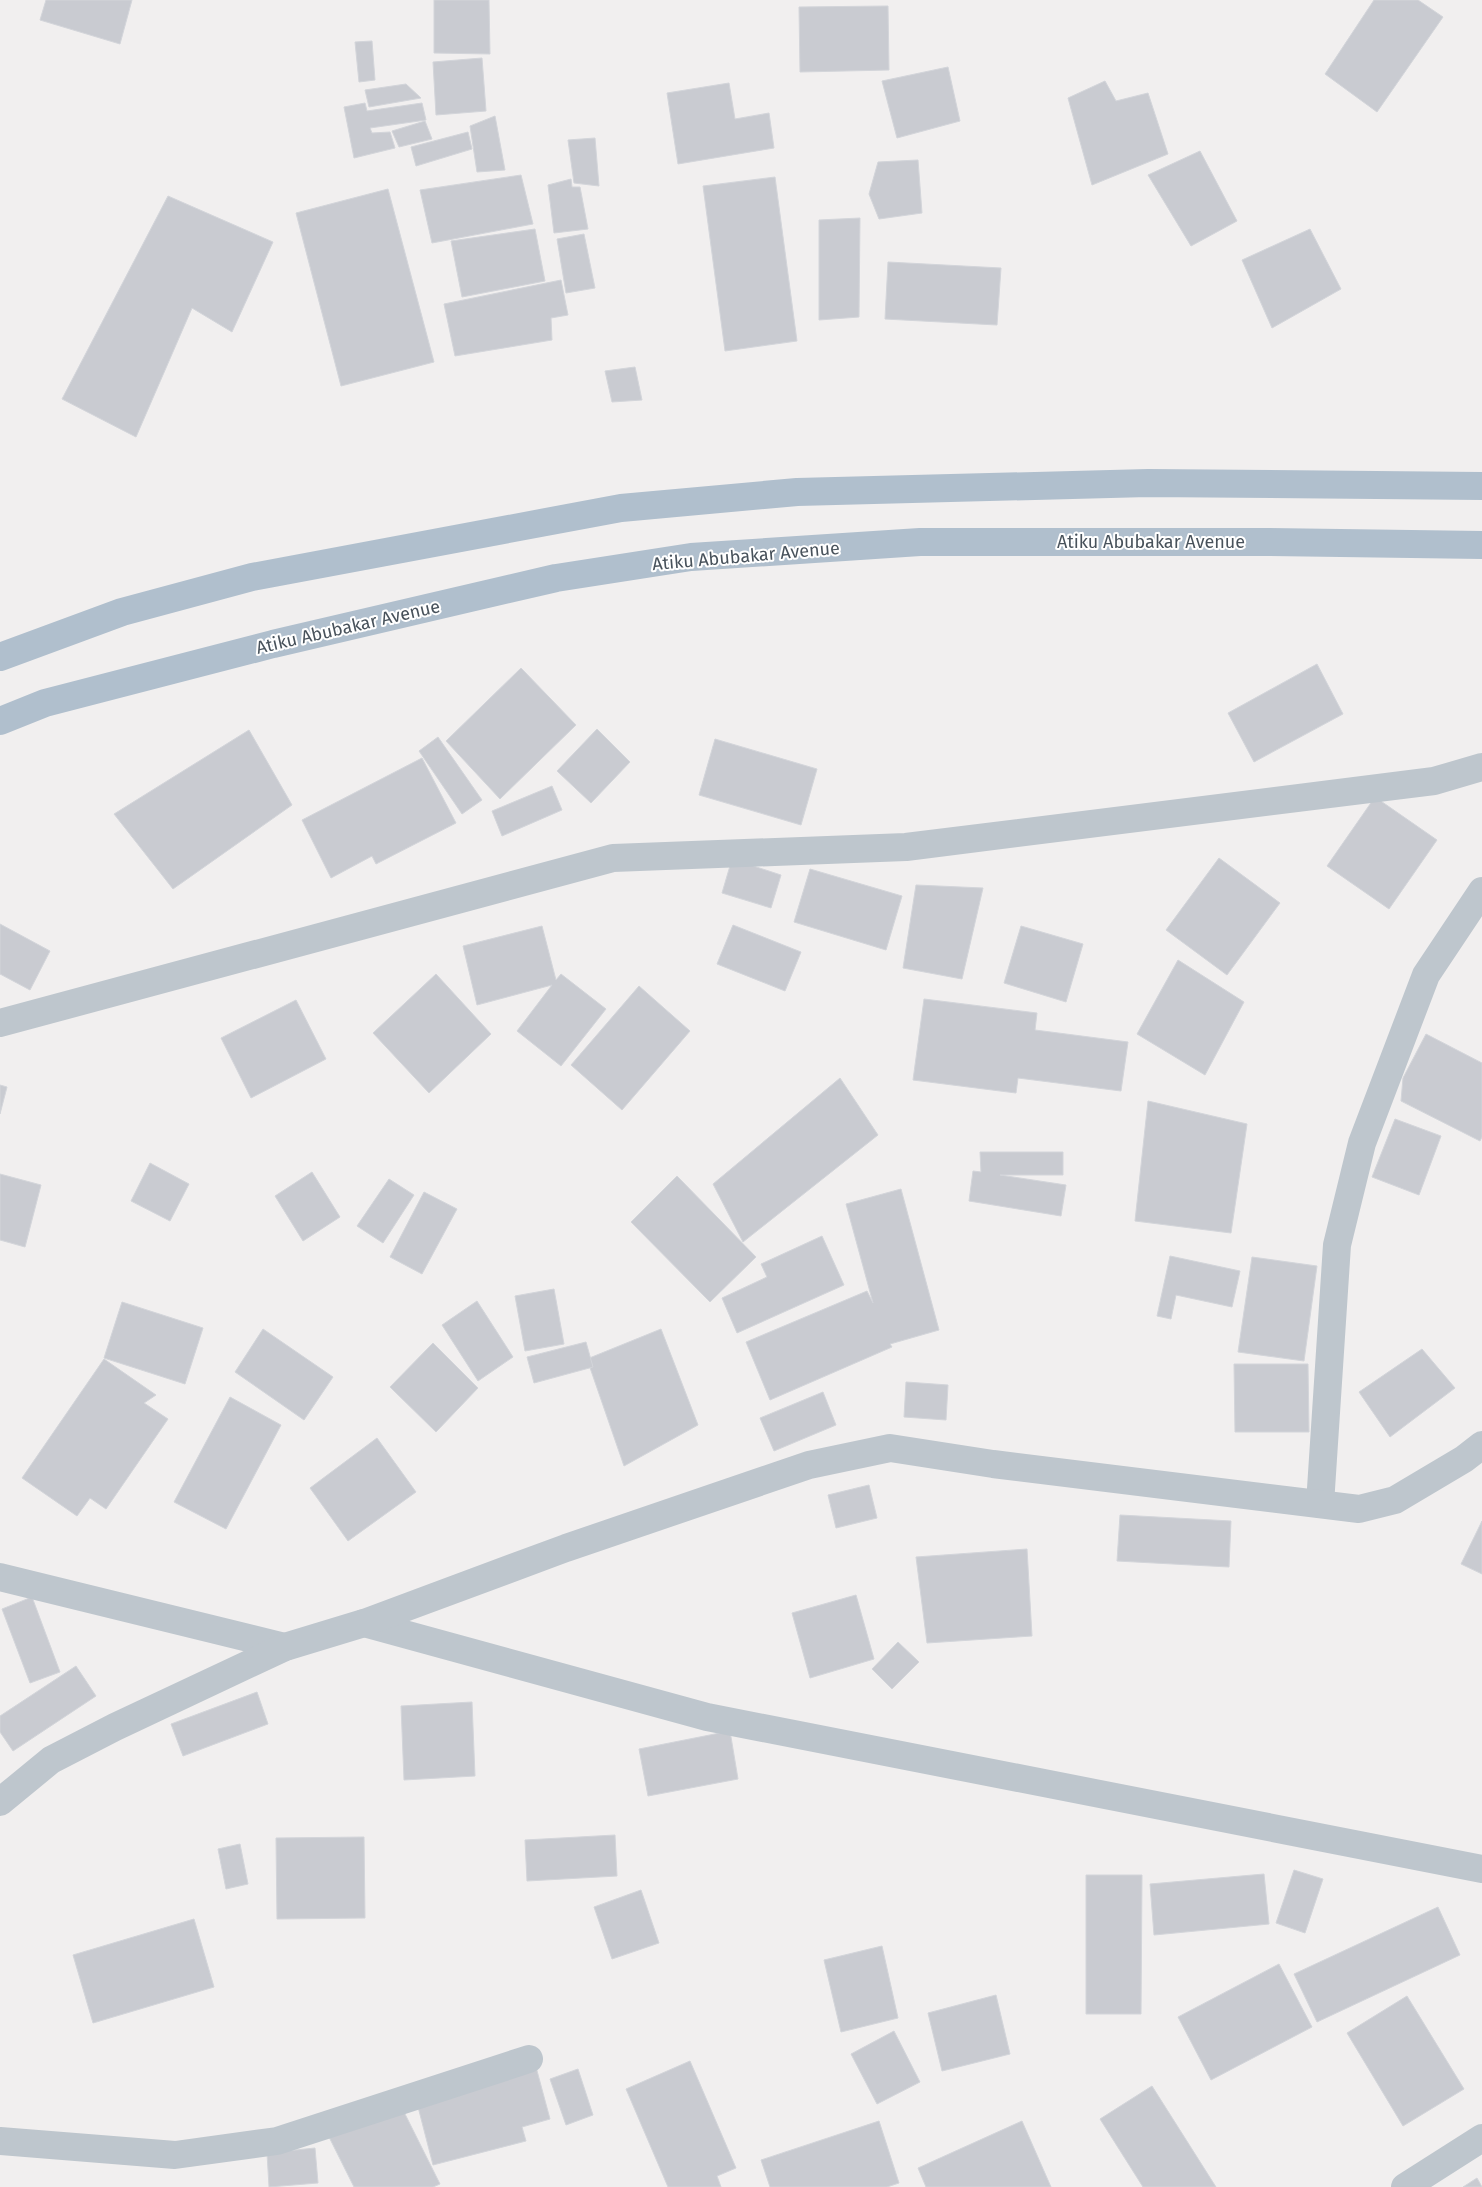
<svg xmlns="http://www.w3.org/2000/svg" width="1482" height="2187" font-family="'Fira Sans',sans-serif">
<style>
.building{fill:#c9cbd1;stroke:#d3d5da}
.lines{fill:none;stroke-linecap:round;stroke-linejoin:round}
.street{stroke:#bec6cd;stroke-width:28}
.primary{stroke:#b0bfcd;stroke-width:28}
.labels{text-anchor:middle;stroke-width:4;stroke-linejoin:round;paint-order:stroke}
.street-label{font-size:18px;fill:#48525b;stroke:#fff}
</style>
<rect width="100%" height="100%" fill="#f1efef"/>
<g class="building">
<path d="M 46,0 L 132,0 L 120,44 L 40,20 Z"/>
<path d="M 434,0 L 489,0 L 490,54 L 434,53 Z"/>
<path d="M 1374,0 L 1418,0 L 1443,17 L 1377,112 L 1325,74 Z"/>
<path d="M 888,6 L 889,70 L 800,72 L 799,7 Z"/>
<path d="M 372,41 L 375,80 L 359,82 L 355,42 Z"/>
<path d="M 482,58 L 486,111 L 436,115 L 433,62 Z"/>
<path d="M 948,67 L 960,121 L 897,138 L 882,81 Z"/>
<path d="M 1105,81 L 1116,101 L 1148,93 L 1168,154 L 1092,185 L 1068,98 Z"/>
<path d="M 729,83 L 735,119 L 769,113 L 774,148 L 678,164 L 667,93 Z"/>
<path d="M 406,84 L 421,98 L 369,107 L 365,90 Z"/>
<path d="M 365,103 L 367,111 L 422,103 L 426,120 L 370,128 L 372,133 L 390,132 L 395,148 L 354,158 L 344,107 Z"/>
<path d="M 495,116 L 505,170 L 477,172 L 470,126 Z"/>
<path d="M 425,121 L 432,139 L 399,147 L 392,131 Z"/>
<path d="M 468,132 L 472,149 L 416,166 L 411,147 Z"/>
<path d="M 595,138 L 599,186 L 574,183 L 568,140 Z"/>
<path d="M 1200,151 L 1237,221 L 1191,246 L 1148,175 Z"/>
<path d="M 918,160 L 922,213 L 879,219 L 869,194 L 878,162 Z"/>
<path d="M 521,175 L 533,224 L 432,243 L 420,190 Z"/>
<path d="M 775,177 L 797,341 L 725,351 L 703,186 Z"/>
<path d="M 571,179 L 572,187 L 580,187 L 588,229 L 554,233 L 548,185 Z"/>
<path d="M 388,189 L 434,362 L 341,386 L 296,213 Z"/>
<path d="M 168,196 L 273,242 L 232,332 L 192,308 L 136,437 L 62,399 Z"/>
<path d="M 860,218 L 859,317 L 819,320 L 819,220 Z"/>
<path d="M 535,229 L 545,281 L 462,297 L 451,241 Z"/>
<path d="M 1310,229 L 1341,289 L 1272,328 L 1242,260 Z"/>
<path d="M 584,234 L 595,288 L 566,293 L 557,239 Z"/>
<path d="M 888,262 L 1001,268 L 997,325 L 885,319 Z"/>
<path d="M 561,280 L 568,315 L 551,318 L 552,340 L 455,356 L 444,304 Z"/>
<path d="M 635,367 L 642,400 L 612,402 L 605,371 Z"/>
<path d="M 1317,664 L 1343,714 L 1254,762 L 1228,713 Z"/>
<path d="M 521,668 L 576,725 L 500,799 L 446,741 Z"/>
<path d="M 597,729 L 630,762 L 591,803 L 557,771 Z"/>
<path d="M 249,730 L 292,805 L 173,889 L 114,814 Z"/>
<path d="M 438,737 L 482,800 L 462,814 L 419,751 Z"/>
<path d="M 715,739 L 817,769 L 801,825 L 699,795 Z"/>
<path d="M 422,758 L 456,823 L 376,864 L 372,856 L 331,878 L 302,820 Z"/>
<path d="M 552,786 L 562,810 L 502,836 L 492,811 Z"/>
<path d="M 1375,797 L 1437,840 L 1389,909 L 1327,866 Z"/>
<path d="M 1219,858 L 1280,903 L 1227,975 L 1166,930 Z"/>
<path d="M 732,859 L 781,875 L 771,908 L 722,893 Z"/>
<path d="M 810,869 L 902,896 L 886,950 L 794,922 Z"/>
<path d="M 916,885 L 983,888 L 962,979 L 903,968 Z"/>
<path d="M 0,924 L 50,951 L 30,990 L 0,974 Z"/>
<path d="M 733,925 L 801,952 L 785,991 L 717,964 Z"/>
<path d="M 542,926 L 556,980 L 561,974 L 606,1009 L 561,1066 L 517,1031 L 552,985 L 477,1005 L 463,946 Z"/>
<path d="M 1021,926 L 1083,944 L 1066,1002 L 1004,983 Z"/>
<path d="M 1178,960 L 1244,1002 L 1205,1075 L 1137,1034 Z"/>
<path d="M 436,974 L 491,1034 L 429,1093 L 373,1033 Z"/>
<path d="M 639,986 L 690,1031 L 622,1110 L 571,1065 Z"/>
<path d="M 924,999 L 1037,1013 L 1035,1030 L 1128,1042 L 1121,1091 L 1018,1078 L 1016,1093 L 913,1080 Z"/>
<path d="M 296,1000 L 326,1059 L 251,1098 L 221,1038 Z"/>
<path d="M 1426,1034 L 1482,1063 L 1482,1137 L 1480,1141 L 1401,1101 L 1403,1078 Z"/>
<path d="M 840,1078 L 878,1135 L 743,1242 L 713,1184 Z"/>
<path d="M 0,1085 L 7,1087 L 0,1114 Z"/>
<path d="M 1148,1101 L 1247,1124 L 1231,1233 L 1135,1221 Z"/>
<path d="M 1395,1119 L 1441,1136 L 1419,1195 L 1372,1177 Z"/>
<path d="M 980,1152 L 1063,1152 L 1063,1175 L 1000,1175 L 1066,1185 L 1061,1216 L 969,1201 L 973,1171 L 981,1172 Z"/>
<path d="M 150,1163 L 189,1184 L 170,1221 L 131,1201 Z"/>
<path d="M 312,1172 L 340,1217 L 303,1241 L 275,1196 Z"/>
<path d="M 0,1174 L 41,1185 L 25,1247 L 0,1240 Z"/>
<path d="M 677,1176 L 756,1257 L 710,1302 L 631,1222 Z"/>
<path d="M 389,1179 L 414,1195 L 383,1243 L 357,1226 Z"/>
<path d="M 901,1189 L 939,1330 L 890,1344 L 892,1347 L 770,1400 L 746,1342 L 867,1291 L 873,1303 L 846,1204 Z"/>
<path d="M 424,1192 L 457,1209 L 422,1274 L 390,1257 Z"/>
<path d="M 822,1236 L 844,1285 L 737,1333 L 722,1298 L 767,1277 L 761,1264 Z"/>
<path d="M 1170,1256 L 1240,1271 L 1232,1307 L 1176,1295 L 1171,1319 L 1157,1316 Z"/>
<path d="M 1252,1257 L 1317,1266 L 1304,1361 L 1238,1352 Z"/>
<path d="M 554,1289 L 564,1344 L 525,1351 L 515,1296 Z"/>
<path d="M 477,1301 L 513,1357 L 478,1381 L 442,1325 Z"/>
<path d="M 122,1302 L 203,1328 L 185,1384 L 104,1358 Z"/>
<path d="M 263,1329 L 333,1377 L 304,1420 L 235,1372 Z"/>
<path d="M 661,1329 L 698,1425 L 624,1466 L 587,1359 Z"/>
<path d="M 586,1342 L 593,1367 L 534,1383 L 527,1357 Z"/>
<path d="M 433,1343 L 478,1388 L 436,1432 L 390,1387 Z"/>
<path d="M 1422,1349 L 1455,1388 L 1390,1437 L 1359,1392 Z"/>
<path d="M 104,1359 L 156,1395 L 144,1403 L 168,1419 L 106,1509 L 90,1498 L 77,1516 L 22,1478 Z"/>
<path d="M 1234,1364 L 1308,1364 L 1309,1432 L 1235,1432 Z"/>
<path d="M 906,1382 L 948,1385 L 946,1420 L 904,1417 Z"/>
<path d="M 823,1392 L 836,1425 L 774,1451 L 760,1418 Z"/>
<path d="M 230,1397 L 281,1425 L 226,1529 L 174,1502 Z"/>
<path d="M 377,1438 L 416,1492 L 348,1541 L 310,1488 Z"/>
<path d="M 869,1485 L 877,1518 L 836,1528 L 828,1495 Z"/>
<path d="M 1120,1515 L 1231,1521 L 1229,1567 L 1117,1561 Z"/>
<path d="M 1482,1521 L 1482,1574 L 1461,1564 Z"/>
<path d="M 1027,1549 L 1032,1636 L 927,1643 L 916,1557 Z"/>
<path d="M 856,1595 L 874,1659 L 810,1678 L 792,1613 Z"/>
<path d="M 32,1597 L 60,1672 L 30,1683 L 2,1609 Z"/>
<path d="M 898,1642 L 919,1662 L 892,1689 L 872,1669 Z"/>
<path d="M 76,1666 L 96,1696 L 13,1751 L 0,1732 L 0,1716 Z"/>
<path d="M 257,1692 L 268,1724 L 183,1756 L 171,1724 Z"/>
<path d="M 472,1702 L 475,1776 L 404,1780 L 401,1706 Z"/>
<path d="M 730,1731 L 738,1779 L 648,1796 L 639,1749 Z"/>
<path d="M 615,1835 L 617,1876 L 527,1881 L 525,1840 Z"/>
<path d="M 364,1837 L 365,1918 L 277,1919 L 276,1838 Z"/>
<path d="M 240,1844 L 248,1884 L 226,1889 L 218,1849 Z"/>
<path d="M 1294,1870 L 1323,1879 L 1305,1933 L 1276,1923 Z"/>
<path d="M 1264,1874 L 1269,1924 L 1154,1935 L 1150,1884 Z"/>
<path d="M 1086,1875 L 1142,1875 L 1141,2014 L 1086,2014 Z"/>
<path d="M 641,1890 L 659,1943 L 612,1959 L 594,1907 Z"/>
<path d="M 1438,1907 L 1460,1955 L 1317,2022 L 1294,1974 Z"/>
<path d="M 194,1919 L 214,1987 L 93,2023 L 73,1955 Z"/>
<path d="M 882,1946 L 898,2018 L 841,2032 L 824,1960 Z"/>
<path d="M 1279,1964 L 1312,2027 L 1211,2080 L 1178,2017 Z"/>
<path d="M 996,1995 L 1010,2054 L 942,2071 L 928,2013 Z"/>
<path d="M 1407,1996 L 1464,2089 L 1403,2126 L 1347,2033 Z"/>
<path d="M 894,2031 L 920,2082 L 877,2104 L 851,2054 Z"/>
<path d="M 690,2061 L 736,2168 L 717,2176 L 721,2187 L 668,2187 L 626,2089 Z"/>
<path d="M 536,2067 L 550,2119 L 522,2127 L 526,2141 L 433,2165 L 416,2099 Z"/>
<path d="M 578,2069 L 593,2115 L 566,2125 L 550,2079 Z"/>
<path d="M 1152,2086 L 1216,2187 L 1143,2187 L 1100,2119 Z"/>
<path d="M 399,2102 L 440,2184 L 433,2187 L 354,2187 L 329,2137 Z"/>
<path d="M 879,2121 L 899,2183 L 887,2187 L 770,2187 L 761,2160 Z"/>
<path d="M 1022,2121 L 1051,2187 L 926,2187 L 918,2168 Z"/>
<path d="M 315,2148 L 318,2183 L 269,2187 L 267,2153 Z"/>
<path d="M 1477,2178 L 1482,2187 L 1463,2187 Z"/>
</g>
<g class="lines">
<g class="street">
<path d="M 0,1023 L 613,858 L 906,847 L 1434,781 L 1482,767"/>
<path d="M 1320,1504 L 1337,1245 L 1362,1143 L 1426,975 L 1482,891"/>
<path d="M 0,1577 L 285,1647"/>
<path d="M 364,1623 L 707,1717 L 1482,1869"/>
<path d="M 0,1802 L 51,1760 L 115,1727 L 285,1647 L 364,1623 L 566,1548 L 809,1465 L 890,1448 L 993,1464 L 1359,1509 L 1395,1500 L 1464,1459 L 1482,1445"/>
<path d="M 0,2141 L 175,2155 L 277,2141 L 529,2059"/>
<path d="M 1405,2187 L 1482,2138"/>
</g>
<g class="primary">
<path d="M 0,657 L 122,612 L 252,577 L 621,508 L 797,492 L 1148,483 L 1482,486"/>
<path d="M 0,721 L 45,703 L 273,644 L 556,578 L 691,557 L 920,542 L 1265,542 L 1482,545"/>
</g>
</g>
<g class="labels">
<g class="street-label">
<text x="1151" y="548">Atiku Abubakar Avenue</text>
<text transform="translate(746 556) rotate(-5)" y="6">Atiku Abubakar Avenue</text>
<text transform="translate(348 627) rotate(-13)" y="6">Atiku Abubakar Avenue</text>
</g>
</g>
</svg>
